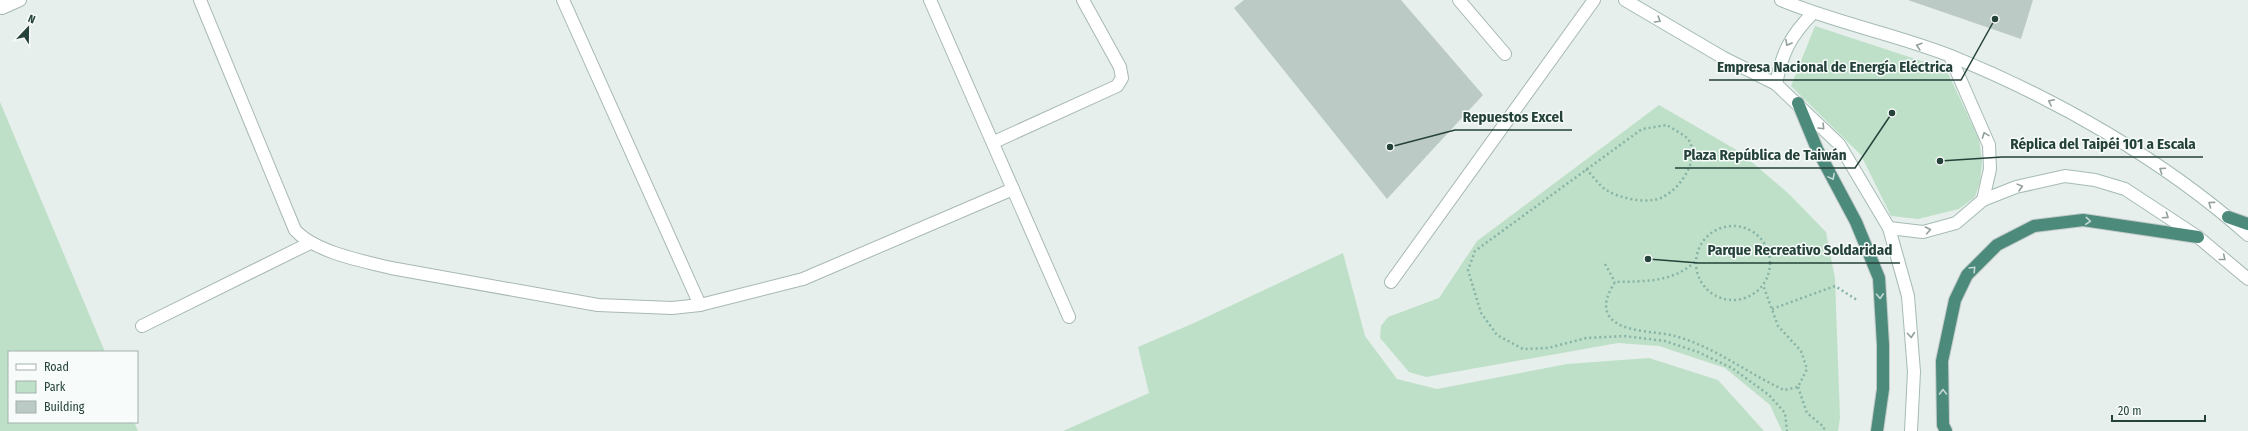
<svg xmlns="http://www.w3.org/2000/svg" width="2248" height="431" font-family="'Fira Sans Condensed',sans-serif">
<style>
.green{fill:#bfe0c8}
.building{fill:#bbcac4}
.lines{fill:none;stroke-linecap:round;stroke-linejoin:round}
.service-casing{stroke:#a8b8b2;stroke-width:14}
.minor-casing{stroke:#a8b8b2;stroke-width:14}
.secondary-casing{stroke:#a4bbb3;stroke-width:14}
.trunk-casing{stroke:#c2cac8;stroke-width:14}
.path{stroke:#86b3a5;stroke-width:2.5;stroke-dasharray:2 3;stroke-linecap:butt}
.service{stroke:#fff;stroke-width:12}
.minor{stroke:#fff;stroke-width:12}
.secondary{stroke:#fff;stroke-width:12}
.trunk{stroke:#4c8a7c;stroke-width:12}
.oneway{stroke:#92a09c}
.oneway2{stroke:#c4d9d4}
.leader{fill:none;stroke:#24423a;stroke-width:1.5}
.callout-dot{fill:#24423a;stroke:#f7fbf9;stroke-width:1.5}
.callout-label{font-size:15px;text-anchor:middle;font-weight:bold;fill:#24423a;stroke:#f7fbf9;stroke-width:3;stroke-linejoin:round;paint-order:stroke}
</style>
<rect width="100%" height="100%" fill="#e6efeb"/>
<g class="green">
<path d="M 1815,26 L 1946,69 L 1979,139 L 1982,162 L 1980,182 L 1975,197 L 1959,209 L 1918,219 L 1891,216 L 1861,155 L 1791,86 Z"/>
<path d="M 0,102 L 105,352 L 9,352 L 9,422 L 134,422 L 138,431 L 0,431 Z"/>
<path d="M 1659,105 L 1740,152 L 1789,194 L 1826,232 L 1835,278 L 1840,418 L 1838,431 L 1782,431 L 1770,405 L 1725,368 L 1659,346 L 1618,343 L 1426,377 L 1409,372 L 1380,338 L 1381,326 L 1388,317 L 1439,298 L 1477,241 Z"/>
<path d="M 1343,253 L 1365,336 L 1397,379 L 1437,389 L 1567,364 L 1649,358 L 1718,380 L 1764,431 L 1063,431 L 1149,393 L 1138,347 L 1194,323 Z"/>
</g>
<g class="building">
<path d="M 1244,0 L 1401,0 L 1483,95 L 1387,199 L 1234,8 Z"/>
<path d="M 1908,0 L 2033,0 L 2021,39 Z"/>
</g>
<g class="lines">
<defs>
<g id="service">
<path d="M 1459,0 L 1505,54"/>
<path d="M 2198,237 L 2248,279"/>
<path d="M 1391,282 L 1594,0"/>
</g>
<g id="minor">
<path d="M 200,0 L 295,230 C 315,252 362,261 391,268 L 598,305 L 672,308 L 700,305 L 803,279 L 1013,189"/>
<path d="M 563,0 L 700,305"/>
<path d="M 930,0 L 1069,317"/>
<path d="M 0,4 L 2,8 L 20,0"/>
<path d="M 994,142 L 1117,86 L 1122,78 L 1120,67 L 1083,0"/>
<path d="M 142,326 L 310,243"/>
</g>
<g id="secondary">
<path d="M 1625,0 L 1722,57 L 1776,84 L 1839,144 L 1889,228 L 1908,296 L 1914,372 L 1911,431"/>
<path d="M 1781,0 C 1836,23 1895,34 1951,56 C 2055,98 2164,160 2248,235"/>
<path d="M 1950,56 L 1989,145 L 1990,169 L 1983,200"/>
<path d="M 1776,84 C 1782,53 1790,36 1813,13"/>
<path d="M 1889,228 L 1923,232 L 1956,223 L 1983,200 L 2016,187 L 2065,176 L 2095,180 L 2125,189 L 2198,237"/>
</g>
<g id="trunk">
<path d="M 1798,103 L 1817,149 L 1856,222 L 1879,278 L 1883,345 L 1883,389 L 1877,431"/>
<path d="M 2228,217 L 2248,224"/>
<path d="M 1946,431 L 1943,425 L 1942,361 L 1955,300 L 1967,275 L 1997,245 L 2034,226 L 2083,220 L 2198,237"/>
</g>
</defs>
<use href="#service" class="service-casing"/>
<use href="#minor" class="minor-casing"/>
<use href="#secondary" class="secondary-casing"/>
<use href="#trunk" class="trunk-casing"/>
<g class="path">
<path d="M 1586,169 C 1593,176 1600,187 1608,191 C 1620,198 1640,202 1653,200 C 1675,198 1703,160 1688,139 C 1683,134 1673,129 1667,125 L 1642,129 L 1475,251 L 1468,270 L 1481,313 L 1497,335 L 1523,349 L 1548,348 L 1586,338 L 1624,336 L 1665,341 L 1698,352 L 1732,368 L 1769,395 L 1785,413 L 1787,431"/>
<circle cx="1733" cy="263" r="37"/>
<path d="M 1695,262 C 1671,283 1645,281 1615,282 C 1609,292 1602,304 1609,316 C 1620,333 1657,331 1675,336 C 1715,347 1747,373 1784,390 L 1798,387 L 1807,369 L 1801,351 L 1778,326 L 1763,285"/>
<path d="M 1605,264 L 1615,282"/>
<path d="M 1772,309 L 1835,286 L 1857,300"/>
<path d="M 1798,387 L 1807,413 L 1824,427 L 1824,431"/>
</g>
<use href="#service" class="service"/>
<use href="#minor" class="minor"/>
<use href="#secondary" class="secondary"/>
<use href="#trunk" class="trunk"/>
</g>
<defs><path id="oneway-chevron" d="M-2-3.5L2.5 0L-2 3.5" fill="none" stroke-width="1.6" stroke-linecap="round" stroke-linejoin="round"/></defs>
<g class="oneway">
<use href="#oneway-chevron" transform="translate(1658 20) rotate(31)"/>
<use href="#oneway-chevron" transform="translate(1788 43) rotate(119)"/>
<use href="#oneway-chevron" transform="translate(1919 46) rotate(-163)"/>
<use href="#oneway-chevron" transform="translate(2051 102) rotate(-153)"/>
<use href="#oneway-chevron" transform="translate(1822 127) rotate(45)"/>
<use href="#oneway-chevron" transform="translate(1985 135) rotate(-111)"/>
<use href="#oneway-chevron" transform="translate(2162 170) rotate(-146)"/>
<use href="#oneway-chevron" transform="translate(2020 187) rotate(-15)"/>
<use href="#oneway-chevron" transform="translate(2211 204) rotate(-143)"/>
<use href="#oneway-chevron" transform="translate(2166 216) rotate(34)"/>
<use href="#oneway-chevron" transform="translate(1928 230) rotate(-12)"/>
<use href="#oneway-chevron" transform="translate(2223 258) rotate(39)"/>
<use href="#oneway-chevron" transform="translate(1911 335) rotate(85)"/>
</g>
<g class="oneway2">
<use href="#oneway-chevron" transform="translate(1832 177) rotate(62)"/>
<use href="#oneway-chevron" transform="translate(2088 221) rotate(5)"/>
<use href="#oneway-chevron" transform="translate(1973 269) rotate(-46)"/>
<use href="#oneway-chevron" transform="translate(1880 296) rotate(87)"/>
<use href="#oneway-chevron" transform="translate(1943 392) rotate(-91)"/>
</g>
<path class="leader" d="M1995 19L1961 80H1709M1390 147L1455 130H1572M1940 161L2002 157H2203M1892 113L1855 168H1675M1648 259L1699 263H1900"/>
<g class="callout-dot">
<circle cx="1995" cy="19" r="4"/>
<circle cx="1390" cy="147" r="4"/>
<circle cx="1940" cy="161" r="4"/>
<circle cx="1892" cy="113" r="4"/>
<circle cx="1648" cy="259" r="4"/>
</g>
<g class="callout-label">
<text x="1835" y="72">Empresa Nacional de Energía Eléctrica</text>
<text x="1513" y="122">Repuestos Excel</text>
<text x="2103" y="149">Réplica del Taipéi 101 a Escala</text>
<text x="1765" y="160">Plaza República de Taiwán</text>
<text x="1800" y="255">Parque Recreativo Soldaridad</text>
</g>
<rect x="8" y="351" width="130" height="72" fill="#f7fbf9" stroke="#a3b1ad"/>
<rect x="16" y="364" width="20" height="6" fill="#ffffff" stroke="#a3b1ad"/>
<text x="44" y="371" font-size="12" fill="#24423a">Road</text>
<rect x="16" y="381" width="20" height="12" fill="#bfe0c8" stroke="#a3b1ad"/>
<text x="44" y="391" font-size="12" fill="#24423a">Park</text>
<rect x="16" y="401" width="20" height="12" fill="#bbcac4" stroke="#a3b1ad"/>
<text x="44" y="411" font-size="12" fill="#24423a">Building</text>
<g transform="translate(28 28) rotate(22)" stroke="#f7fbf9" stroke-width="3" paint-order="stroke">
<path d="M0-3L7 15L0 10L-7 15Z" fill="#24423a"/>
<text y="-6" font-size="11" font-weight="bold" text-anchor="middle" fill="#24423a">N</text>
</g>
<path d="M2112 415v6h93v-6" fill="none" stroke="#24423a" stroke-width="2"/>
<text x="2118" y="415" font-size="12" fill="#24423a" stroke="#f7fbf9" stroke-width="3" paint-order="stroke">20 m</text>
</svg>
